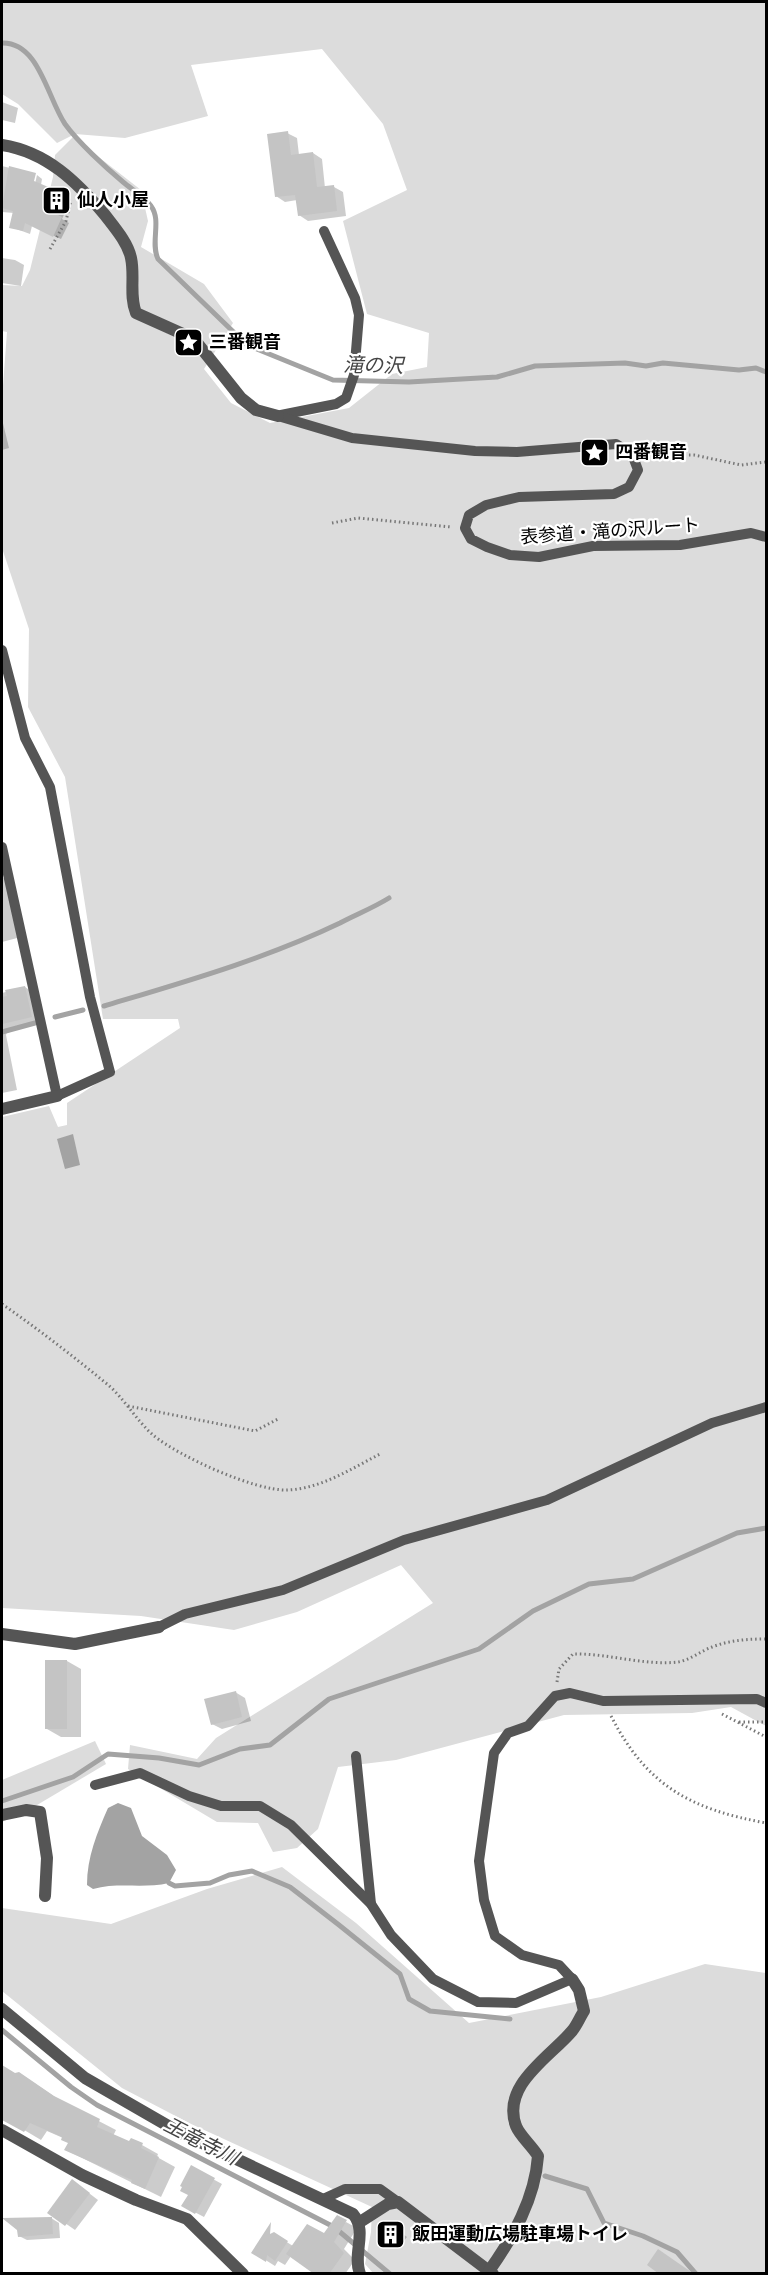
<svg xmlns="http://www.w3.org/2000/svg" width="768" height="2275" font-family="'Public Sans','Noto Sans JP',sans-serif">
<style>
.green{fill:#dcdcdc}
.water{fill:#a3a3a3}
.shadow{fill:#0003}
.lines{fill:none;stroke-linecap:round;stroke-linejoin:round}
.stream{stroke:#a3a3a3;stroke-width:5}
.building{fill:#c4c4c4}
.path{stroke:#777;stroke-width:3;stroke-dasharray:1.5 3;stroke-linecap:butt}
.service{stroke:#555;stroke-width:10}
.minor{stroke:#555;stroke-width:12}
.labels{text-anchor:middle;stroke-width:4.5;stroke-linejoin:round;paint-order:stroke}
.poi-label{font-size:18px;font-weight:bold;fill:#000;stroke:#fff;text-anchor:start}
.street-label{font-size:18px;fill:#000;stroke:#fff}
.water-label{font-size:20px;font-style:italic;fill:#444;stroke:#fff}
</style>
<rect width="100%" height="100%" fill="#fff"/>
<g class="green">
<path d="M 2,2 L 766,2 L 766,1726 L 731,1707 L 692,1713 L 564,1715 L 396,1760 L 338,1767 L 318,1829 L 297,1848 L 273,1852 L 258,1823 L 217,1822 L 128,1769 L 130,1745 L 197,1759 L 216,1738 L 433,1603 L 401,1565 L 297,1612 L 234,1630 L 141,1616 L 2,1608 L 2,1117 L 49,1106 L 58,1127 L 67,1125 L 67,1103 L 180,1028 L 178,1019 L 103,1019 L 65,777 L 28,707 L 29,629 L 2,548 L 2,399 L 7,332 L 2,331 L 2,285 L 22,286 L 30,270 L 53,177 L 55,155 L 73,137 L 141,190 L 148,221 L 141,247 L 204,284 L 233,323 L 204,369 L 231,403 L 270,423 L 349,408 L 392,374 L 427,367 L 429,333 L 367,314 L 343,221 L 407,190 L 383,124 L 322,49 L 191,65 L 208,116 L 125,138 L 75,134 L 57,143 L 18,104 L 2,94 Z"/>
<path d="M 95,1741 L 106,1764 L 32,1808 L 2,1822 L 2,1780 Z"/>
<path d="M 282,1867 L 356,1923 L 469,2023 L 601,1997 L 705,1964 L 766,1973 L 766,2273 L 373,2273 L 365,2264 L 371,2232 L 372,2207 L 189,2123 L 122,2088 L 2,1991 L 2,1908 L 111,1924 L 207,1889 Z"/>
</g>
<g class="water">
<path d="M 73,1134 L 80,1165 L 65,1169 L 57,1139 Z"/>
<path d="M 118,1803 L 131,1808 L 142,1836 L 167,1855 L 176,1870 L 169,1883 C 143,1889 118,1882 93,1889 L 87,1885 C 87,1857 97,1833 108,1808 Z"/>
</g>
<g class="shadow">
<path d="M 2,102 L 18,108 L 15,123 L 2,120 Z"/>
<path d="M 287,133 L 297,138 L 299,155 L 313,153 L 322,159 L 325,188 L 334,187 L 343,192 L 346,216 L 308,221 L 299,215 L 297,200 L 285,202 L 276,196 Z"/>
<path d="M 2,166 L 34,174 L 34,188 L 37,175 L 42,179 L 41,185 L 71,199 L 62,219 L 69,223 L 61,239 L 32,226 L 30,234 L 11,227 L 14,213 L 2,212 Z"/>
<path d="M 2,258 L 15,260 L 24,265 L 21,286 L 2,283 Z"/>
<path d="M 2,419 L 9,448 L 2,450 Z"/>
<path d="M 2,877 L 6,880 L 21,937 L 2,942 Z"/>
<path d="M 25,987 L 34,993 L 40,1022 L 8,1029 L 6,1035 L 17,1090 L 2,1093 L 2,993 Z"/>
<path d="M 67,1661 L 81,1669 L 81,1737 L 61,1737 L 47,1729 Z"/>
<path d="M 235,1692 L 245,1698 L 251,1721 L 222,1729 L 212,1724 Z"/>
<path d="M 2,2066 L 15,2074 L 19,2073 L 64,2103 L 116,2130 L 113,2136 L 130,2143 L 142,2145 L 158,2154 L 157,2157 L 175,2167 L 161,2197 L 66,2150 L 69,2143 L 63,2138 L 47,2131 L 41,2140 L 4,2118 L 2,2123 Z"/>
<path d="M 191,2167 L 222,2184 L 204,2217 L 183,2206 L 190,2195 Z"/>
<path d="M 73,2181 L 98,2200 L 75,2230 L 49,2212 Z"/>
<path d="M 51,2218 L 59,2223 L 60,2238 L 27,2240 L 19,2236 Z"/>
<path d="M 346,2222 L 357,2228 L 344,2249 L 355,2260 L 345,2274 L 311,2274 L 313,2272 L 291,2256 L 285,2265 L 278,2261 L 275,2266 L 253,2252 L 274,2234 L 293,2246 L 324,2235 Z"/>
<path d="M 392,2226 L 407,2237 L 399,2247 L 394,2245 Z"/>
</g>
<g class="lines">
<g class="stream">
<path d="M 2,43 C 39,42 47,97 65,124 C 78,142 105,167 123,182 C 131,189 145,197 151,206 C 162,221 150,242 158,259 L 247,345 L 333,380 L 409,382 L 497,377 L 535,366 L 625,363 L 646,366 L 663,363 L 739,370 L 756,368 L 766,372"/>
<path d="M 104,1006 C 184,982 265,959 340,923 C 357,914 373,908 389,898"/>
<path d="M 55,1017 L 83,1010"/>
<path d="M 2,1032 L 35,1023"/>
<path d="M 2,1801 L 73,1777 L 108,1754 L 159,1758 L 199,1765 L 240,1749 L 270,1745 L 329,1699 L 479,1649 L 533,1611 L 589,1584 L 633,1579 L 737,1533 L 766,1528"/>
<path d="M 169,1883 L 175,1886 L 210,1883 L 229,1875 L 252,1871 L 290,1887 L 339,1925 L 400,1974 L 409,1999 L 430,2011 L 510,2019"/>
<path d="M 2,2030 L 71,2087 L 97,2105 L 334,2227 L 390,2274"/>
<path d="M 545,2176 L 587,2189 L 604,2223 L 643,2236 L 677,2252 L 696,2274"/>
</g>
</g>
<g class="building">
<path d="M 288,131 L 291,155 L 313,152 L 317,187 L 334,185 L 337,211 L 298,216 L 295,195 L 275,197 L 267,134 Z"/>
<path d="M 9,166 L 36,173 L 34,181 L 65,194 L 56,214 L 62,217 L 53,237 L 25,223 L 23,231 L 9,228 L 13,211 L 2,208 Z"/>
<path d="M 25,986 L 32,1017 L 2,1024 L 2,997 L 7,996 L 5,990 Z"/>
<rect x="45" y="1660" width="22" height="69"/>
<path d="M 236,1691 L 242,1717 L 211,1725 L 204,1699 Z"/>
<path d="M 2,2065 L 15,2073 L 19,2072 L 54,2096 L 100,2119 L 97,2127 L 129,2141 L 131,2138 L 143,2143 L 141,2148 L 159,2157 L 145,2189 L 131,2183 L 132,2180 L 64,2150 L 68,2143 L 61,2140 L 62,2137 L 30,2123 L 24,2132 L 2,2120 Z"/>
<path d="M 191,2165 L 215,2178 L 195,2214 L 181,2206 L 188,2195 L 180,2191 L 182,2187 L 180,2186 Z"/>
<path d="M 72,2179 L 90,2193 L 65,2226 L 47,2213 Z"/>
<path d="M 337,2215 L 347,2220 L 334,2242 L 344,2253 L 329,2274 L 314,2274 L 286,2254 L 307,2224 L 324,2233 Z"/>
<path d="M 52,2217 L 53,2234 L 18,2237 L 17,2230 L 2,2218 Z"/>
<path d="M 271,2222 L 270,2234 L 274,2232 L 288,2241 L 275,2261 L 267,2255 L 266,2262 L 251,2253 Z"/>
<path d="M 388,2222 L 403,2234 L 394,2246 L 378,2234 Z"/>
<path d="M 658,2249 L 694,2274 L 659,2274 L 647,2265 Z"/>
</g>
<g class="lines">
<g class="path">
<path d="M 50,249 L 66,221 L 71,200"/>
<path d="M 646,448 L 657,455 L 694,455 L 741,465 L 766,462"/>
<path d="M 332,523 L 358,518 L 451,527"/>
<path d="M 2,1304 C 38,1329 73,1356 107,1384 C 124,1398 136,1420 153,1435 C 178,1456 255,1491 287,1490 C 320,1489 351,1469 380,1454"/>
<path d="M 128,1406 L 255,1431 L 278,1419"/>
<path d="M 557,1682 L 559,1669 L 573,1654 C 608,1653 644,1666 678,1662 C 690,1660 701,1651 712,1647 C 730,1640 748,1639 766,1639"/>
<path d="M 722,1714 L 766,1737"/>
<path d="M 611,1716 C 647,1786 690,1809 766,1823"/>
<path d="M 739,1722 L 766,1722"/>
</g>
<g class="service">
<path d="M 281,415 L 336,404 L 346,398 L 354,375 L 359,315 L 355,298 L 324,231"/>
<path d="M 278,416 L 352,438 L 475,451 L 517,452 L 616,444 L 632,454 L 638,470 L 629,487 L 614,494 L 519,497 L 486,505 L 469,515 L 465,528 L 471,539 L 487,547 L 510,555 L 539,557 L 593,546 L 680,545 L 751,533 L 766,537"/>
<path d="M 2,650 L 25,738 L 50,787 L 90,997 L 110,1072 L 57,1096 L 2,847"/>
<path d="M 159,1627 L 185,1614 L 283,1590 L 404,1540 L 547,1500 L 712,1423 L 766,1407"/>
<path d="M 356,1756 L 371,1904"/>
<path d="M 95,1785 L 140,1773 L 189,1796 L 221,1806 L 260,1806 L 291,1825 L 371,1904 L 391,1935 L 433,1979 L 478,2002 L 516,2003 L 572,1979 L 559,1965 L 522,1955 L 495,1936 L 484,1900 L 479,1861 L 494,1753 L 508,1733 L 528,1726 L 555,1696 L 570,1693 L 603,1701 L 757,1699 L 766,1703"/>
<path d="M 323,2199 L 345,2189 L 380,2189 L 398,2202"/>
</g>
<g class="minor">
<path d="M 2,145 C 47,152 77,182 105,215 C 115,228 128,243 131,258 C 135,276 129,296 136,313 L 194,339 L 241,398 L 256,410 L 278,416"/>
<path d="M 2,1109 L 57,1096"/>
<path d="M 2,1634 L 75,1644 L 159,1627"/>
<path d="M 2,1815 L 26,1810 L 40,1812 L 47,1858 L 45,1896"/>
<path d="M 2,2009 L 85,2078 L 177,2131 L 353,2214 C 368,2232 352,2253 360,2274"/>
<path d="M 2,2130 L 82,2175 L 136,2200 L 187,2219 L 243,2274"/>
<path d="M 360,2222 L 388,2204 L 398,2202 L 493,2274"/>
<path d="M 489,2271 C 513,2237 535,2199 538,2156 C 532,2146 520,2136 516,2126 C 501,2085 550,2057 572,2031 C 577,2025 580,2017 584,2011 L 579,1990 L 572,1979"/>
</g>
</g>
<defs>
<symbol id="building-square" viewBox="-11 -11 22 22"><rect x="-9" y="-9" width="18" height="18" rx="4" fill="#000" stroke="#fff"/><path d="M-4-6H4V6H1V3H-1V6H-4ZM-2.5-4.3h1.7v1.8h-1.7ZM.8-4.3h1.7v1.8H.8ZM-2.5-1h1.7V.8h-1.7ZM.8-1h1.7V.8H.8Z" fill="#fff"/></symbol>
<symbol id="sight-square" viewBox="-11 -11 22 22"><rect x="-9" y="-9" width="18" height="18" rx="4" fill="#000" stroke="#fff"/><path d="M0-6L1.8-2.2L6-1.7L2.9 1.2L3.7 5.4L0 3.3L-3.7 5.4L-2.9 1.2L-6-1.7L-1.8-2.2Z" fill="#fff"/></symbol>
</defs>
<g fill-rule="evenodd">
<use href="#building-square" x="40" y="184" width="33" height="33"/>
<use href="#sight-square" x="172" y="326" width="33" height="33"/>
<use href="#sight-square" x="578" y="436" width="33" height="33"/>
<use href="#building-square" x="374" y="2218" width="33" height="33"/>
</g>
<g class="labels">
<g class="poi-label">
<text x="77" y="206">仙人小屋</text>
<text x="209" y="348">三番観音</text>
<text x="615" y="458">四番観音</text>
<text x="412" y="2240">飯田運動広場駐車場トイレ</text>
</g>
<g class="street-label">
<text transform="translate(610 531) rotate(-4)" y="6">表参道・滝の沢ルート</text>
</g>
<g class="water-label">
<text transform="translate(373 365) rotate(1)" y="7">滝の沢</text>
<text transform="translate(201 2141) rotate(27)" y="7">王竜寺川</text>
</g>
</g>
<rect width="768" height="2275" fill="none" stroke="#000000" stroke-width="6"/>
</svg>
